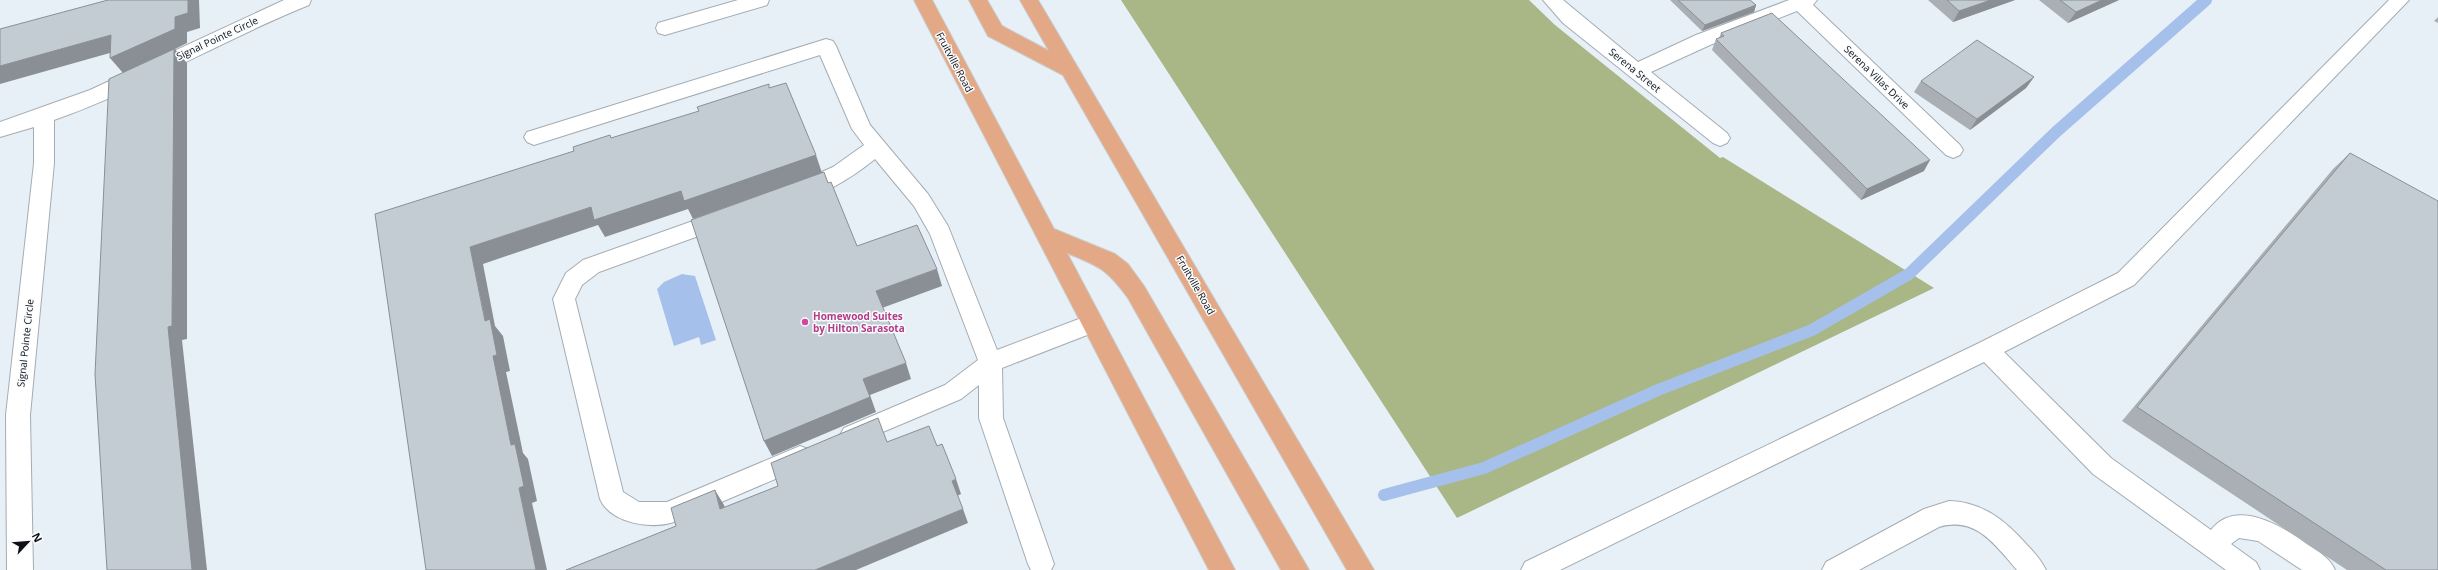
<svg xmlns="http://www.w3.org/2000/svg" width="2438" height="570" font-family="'Open Sans',sans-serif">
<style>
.forest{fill:#a9b686}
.water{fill:#a5c0eb}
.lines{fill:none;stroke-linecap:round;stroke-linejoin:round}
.stream{stroke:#a5c0eb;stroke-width:12}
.service-casing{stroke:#a4acb2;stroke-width:2}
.minor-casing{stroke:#a4acb2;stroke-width:2}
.primary-casing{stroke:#cacbcb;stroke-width:2}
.service{fill:#fff;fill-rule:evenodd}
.minor{fill:#fff;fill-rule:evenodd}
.primary{fill:#e3a986;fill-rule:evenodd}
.wall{fill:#a9afb5}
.shaded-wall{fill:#898f94}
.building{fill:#c4ccd3;stroke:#898f94}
.hotel-dot{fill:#d1479c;stroke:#f9fcff;stroke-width:1.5}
.labels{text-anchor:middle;stroke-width:3;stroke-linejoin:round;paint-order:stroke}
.street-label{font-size:10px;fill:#0f1114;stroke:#f9fcff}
.hotel-label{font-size:10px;font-weight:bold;fill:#b23c85;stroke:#f9fcff;text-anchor:start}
</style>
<rect width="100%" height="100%" fill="#e8f0f7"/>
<path class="forest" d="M 1121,0 L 1529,0 L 1555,25 L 1720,158 L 1723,157 L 1934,288 L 1457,518 Z"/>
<path class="water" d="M 682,274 L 695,276 L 716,340 L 701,345 L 699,337 L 674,346 L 657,289 L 664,282 Z"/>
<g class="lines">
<path class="stream" d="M 1384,495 L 1484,468 L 1658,390 L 1812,330 L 1909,274 L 2056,132 L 2206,0"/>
<defs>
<g id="service">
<path d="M 738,0 L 769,0 L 767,5 L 665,35 L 658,33 L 656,28 L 658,23 Z"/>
<path d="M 2389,0 L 2409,0 L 2134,285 L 2004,352 L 2111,458 L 2211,530 C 2236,497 2284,527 2308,545 C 2319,552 2330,558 2335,570 L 2302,570 L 2258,541 L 2239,538 L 2231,544 L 2256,562 L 2260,570 L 2226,570 L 2093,474 L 1984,362 L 1560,570 L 1521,570 L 1525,562 L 1979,343 L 2118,273 Z"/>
<path d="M 826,39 L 833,41 L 836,46 L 870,125 L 928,194 L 948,226 L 997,350 L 1092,314 L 1100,316 L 1103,323 L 1100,330 L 1002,368 L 1003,418 L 1054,564 L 1051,570 L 1031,570 L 1028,564 L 979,418 L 979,385 L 961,399 L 852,445 L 844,442 L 840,435 L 844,428 L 945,385 L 978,360 L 930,234 L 914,206 L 875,159 C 858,173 814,204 792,197 L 789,191 L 792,185 L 833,167 L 864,145 L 852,129 L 820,55 L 534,145 L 527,142 L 524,137 L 527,132 Z"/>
<path d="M 721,211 L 729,213 L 732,219 L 729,225 L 599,272 L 582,285 L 575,299 L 623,492 L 639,502 L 667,502 L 800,446 L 808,449 L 812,457 L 808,465 L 677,521 C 653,530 611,524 600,499 L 553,299 L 566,273 L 583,260 Z"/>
<path d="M 1949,501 C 1983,502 2006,521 2027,545 C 2035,553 2041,560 2046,570 L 2017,570 C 1995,545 1976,516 1939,527 L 1859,570 L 1822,570 L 1826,562 L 1924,509 Z"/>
</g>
<g id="minor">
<path d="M 284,0 L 311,0 L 309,5 C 222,40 142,89 54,120 L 54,163 L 30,415 L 33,570 L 7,570 L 6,415 L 34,163 L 34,127 L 0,137 L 0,122 L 90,90 Z"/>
<path d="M 1543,0 L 1563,0 L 1638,62 L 1696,35 L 1789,0 L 1817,0 L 1813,5 L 1960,145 L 1963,150 L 1960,155 L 1953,158 L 1946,155 L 1797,11 L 1710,45 L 1651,72 L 1727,133 L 1730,138 L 1727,143 L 1720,146 L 1713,143 L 1563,23 Z"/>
</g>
<g id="primary">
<path d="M 914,0 L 932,0 L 1054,229 L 1115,254 L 1128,264 L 1144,286 L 1309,570 L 1281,570 L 1128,298 C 1107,269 1099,266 1067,253 L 1235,570 L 1209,570 Z"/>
<path d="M 969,0 L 987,0 L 1002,26 L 1049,51 L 1020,0 L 1038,0 L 1374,570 L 1347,570 L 1063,75 L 988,36 Z"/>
</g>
</defs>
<use href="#service" class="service-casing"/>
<use href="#minor" class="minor-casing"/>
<use href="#primary" class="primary-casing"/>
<use href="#service" class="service"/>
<use href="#minor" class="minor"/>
<use href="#primary" class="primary"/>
</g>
<g class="wall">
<path d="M 1670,0 L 1750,0 L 1756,5 L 1754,12 L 1702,31 Z"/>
<path d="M 1928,0 L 2015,0 L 1953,22 Z"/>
<path d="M 2039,0 L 2119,0 L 2068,23 Z"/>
<path d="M 2438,17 L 2438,23 L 2434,21 Z"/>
<path d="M 1721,33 L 1924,171 L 1861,200 L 1712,50 L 1716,39 L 1719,38 Z"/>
<path d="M 2034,77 L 2026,88 L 1970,130 L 1914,92 L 1921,81 Z"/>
<path d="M 2350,153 L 2438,570 L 2347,570 L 2122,421 L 2333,169 Z"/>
</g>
<g class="shaded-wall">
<path d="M 188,0 L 199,0 L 200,28 L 187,32 L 187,43 L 175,49 L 187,63 L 187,339 L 182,340 L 207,570 L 192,570 L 123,73 L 110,58 L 175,17 Z"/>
<path d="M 1991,0 L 2015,0 L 1953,22 L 1959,11 Z"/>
<path d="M 2102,0 L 2119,0 L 2068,23 L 2076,12 Z"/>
<path d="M 1756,5 L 1754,12 L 1702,31 L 1705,25 Z"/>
<path d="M 111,35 L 124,49 L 0,84 L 0,66 Z"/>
<path d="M 2034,77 L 2026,88 L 1970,130 L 1977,119 Z"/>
<path d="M 816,155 L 822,173 L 693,219 L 688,209 L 605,237 L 598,225 L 483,264 L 495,326 L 503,336 L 510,371 L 506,372 L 523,453 L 528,459 L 537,501 L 532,503 L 547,570 L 536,570 L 519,488 L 511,445 L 470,247 L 591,207 L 681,191 Z"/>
<path d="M 1930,160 L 1924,171 L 1861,200 L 1867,189 Z"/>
<path d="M 937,269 L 942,286 L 882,308 L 876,291 Z"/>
<path d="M 906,363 L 911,379 L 870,395 L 876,412 L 772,456 L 764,441 L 863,379 Z"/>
<path d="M 956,479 L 961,494 L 957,496 L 952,481 Z"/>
<path d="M 715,490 L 724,505 L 730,523 L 720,509 Z"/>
<path d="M 963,509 L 968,523 L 856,570 L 815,570 Z"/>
</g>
<g class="building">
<path d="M 108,0 L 188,0 L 188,13 L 175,17 L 175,29 L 110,58 L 111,35 L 0,66 L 0,29 Z"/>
<path d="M 1678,0 L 1750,0 L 1756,5 L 1705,25 Z"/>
<path d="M 1947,0 L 1991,0 L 1959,11 Z"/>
<path d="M 2060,0 L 2102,0 L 2076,12 Z"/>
<path d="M 1772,13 L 1930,160 L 1867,189 L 1716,39 L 1724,36 L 1721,33 Z"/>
<path d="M 1977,40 L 2034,77 L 1977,119 L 1921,81 Z"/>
<path d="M 174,49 L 172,326 L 168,327 L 192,570 L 107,570 L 95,374 L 109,79 Z"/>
<path d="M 786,83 L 816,155 L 684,201 L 681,191 L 594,220 L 591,207 L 470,247 L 485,321 L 490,319 L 497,355 L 493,356 L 511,445 L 515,444 L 524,486 L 519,488 L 536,570 L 426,570 L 375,214 L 574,151 L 573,147 L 610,135 L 611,138 L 699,111 L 697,107 L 769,84 L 769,88 Z"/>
<path d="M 2350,153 L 2438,201 L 2438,570 L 2386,570 L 2137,407 Z"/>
<path d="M 824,172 L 828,183 L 831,182 L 857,246 L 917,225 L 937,269 L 876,291 L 906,363 L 863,379 L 870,397 L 764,441 L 691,220 Z"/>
<path d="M 878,418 L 887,442 L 929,426 L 937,446 L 942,444 L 956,479 L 952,481 L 963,509 L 815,570 L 566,570 L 676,526 L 671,508 L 715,490 L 720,509 L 778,486 L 771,463 Z"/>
</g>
<circle class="hotel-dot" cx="805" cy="322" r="4"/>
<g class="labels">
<g class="street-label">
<text transform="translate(217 38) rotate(-25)" y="4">Signal Pointe Circle</text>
<text transform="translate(955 62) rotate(62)" y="4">Fruitville Road</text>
<text transform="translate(1635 70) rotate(39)" y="4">Serena Street</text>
<text transform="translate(1877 77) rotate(44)" y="4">Serena Villas Drive</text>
<text transform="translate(1196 285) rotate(60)" y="4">Fruitville Road</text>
<text transform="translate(25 343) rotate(-84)" y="4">Signal Pointe Circle</text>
</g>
<g class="hotel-label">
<text x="813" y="320">Homewood Suites<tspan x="813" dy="12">by Hilton Sarasota</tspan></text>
</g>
</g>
<g transform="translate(28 542) rotate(64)" stroke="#f9fcff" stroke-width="3" paint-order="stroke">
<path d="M0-3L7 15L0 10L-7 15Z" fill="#0f1114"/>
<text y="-6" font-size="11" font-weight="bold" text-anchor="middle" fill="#0f1114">N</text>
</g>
</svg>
